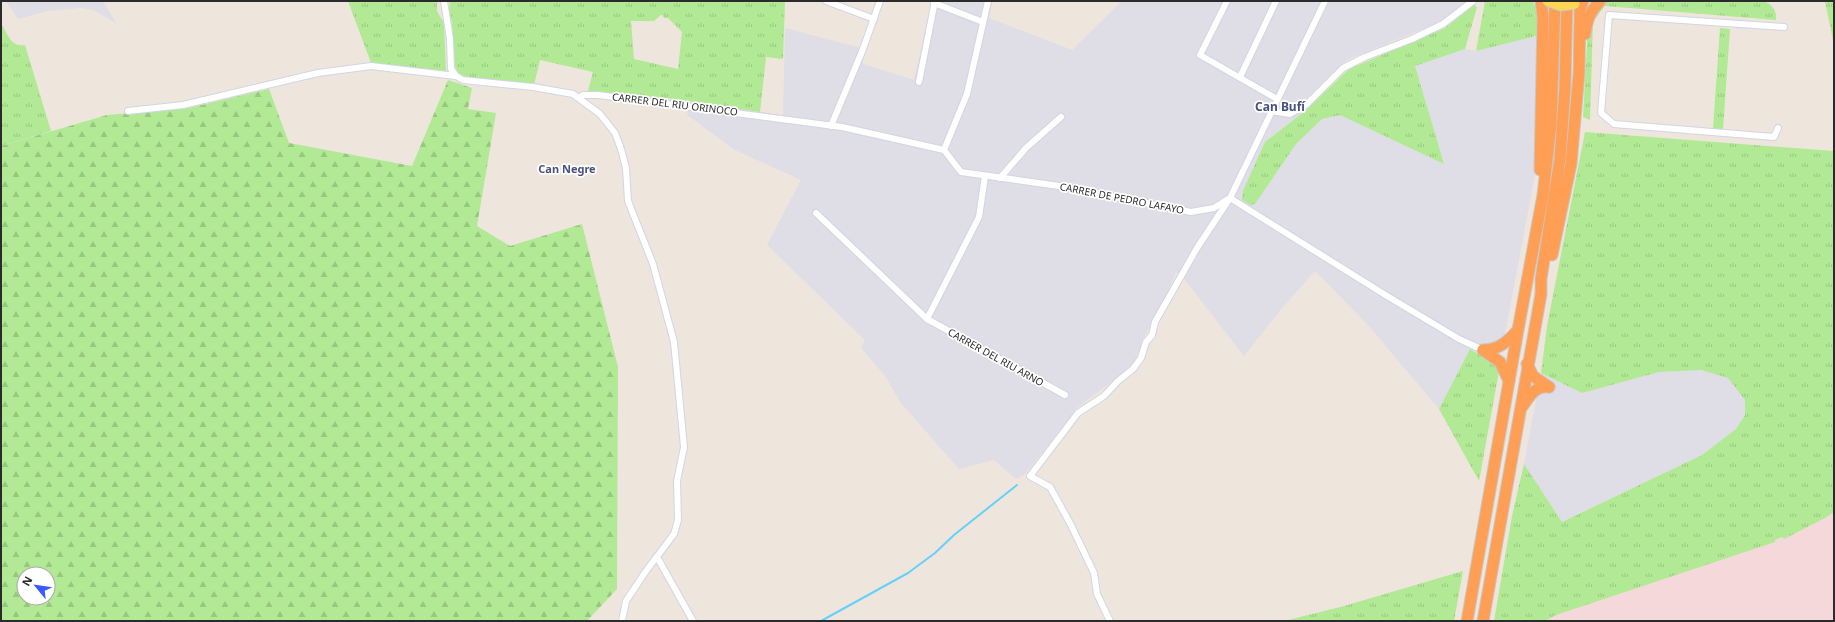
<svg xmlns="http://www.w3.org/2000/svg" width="1835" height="622" font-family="'Noto Sans',sans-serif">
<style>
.industrial{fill:#dfdde6}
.medical{fill:#f5d8da}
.grass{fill:url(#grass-tufts);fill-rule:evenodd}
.forest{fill:url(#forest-firs);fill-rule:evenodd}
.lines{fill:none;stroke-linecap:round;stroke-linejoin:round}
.stream{stroke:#66d1f8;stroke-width:2}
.street-casing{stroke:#d1d5e5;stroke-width:8}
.highway-casing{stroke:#c8c8c8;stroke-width:13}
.street{stroke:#fff;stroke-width:6}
.highway{stroke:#ff9f56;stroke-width:11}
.primary-bridge-casing{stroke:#c8c8c8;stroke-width:11;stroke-linecap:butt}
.primary-bridge{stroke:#fcd553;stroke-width:9}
.labels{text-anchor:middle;stroke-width:3.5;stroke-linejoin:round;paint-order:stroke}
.street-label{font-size:10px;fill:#2b2b2b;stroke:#fff}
.neighbourhood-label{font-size:11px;font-weight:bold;fill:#47517f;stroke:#fff}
.quarter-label{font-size:12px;font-weight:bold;fill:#47517f;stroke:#fff}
</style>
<defs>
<pattern id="grass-tufts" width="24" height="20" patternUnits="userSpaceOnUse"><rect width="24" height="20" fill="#b1e994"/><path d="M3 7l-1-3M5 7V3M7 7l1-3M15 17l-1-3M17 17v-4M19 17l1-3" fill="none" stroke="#98c880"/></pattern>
<pattern id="forest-firs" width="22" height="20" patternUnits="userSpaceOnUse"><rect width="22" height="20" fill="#b1e994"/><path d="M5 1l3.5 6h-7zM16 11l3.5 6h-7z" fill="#98c880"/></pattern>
</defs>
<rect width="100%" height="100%" fill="#eee6dc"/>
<g class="industrial">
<path d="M 6,1 L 103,1 L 116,23 L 93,10 L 80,8 L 48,11 L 18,19 Z"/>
<path d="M 932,1 L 993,1 L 989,18 L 1072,50 L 1122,1 L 1468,1 L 1438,23 L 1348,59 L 1298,106 L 1305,111 L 1265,142 L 1251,205 L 1255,204 L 1296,144 L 1322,119 L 1340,115 L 1444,164 L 1415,66 L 1465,49 L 1476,51 L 1540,35 L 1536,169 L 1505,334 L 1496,345 L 1470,349 L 1439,409 L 1368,325 L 1315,271 L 1282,308 L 1244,356 L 1182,276 L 1176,272 L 1164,302 L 1145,335 L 1135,361 L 1119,376 L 1078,407 L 1025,474 L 1016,479 L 994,460 L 959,469 L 900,402 L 886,377 L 861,348 L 865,340 L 767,245 L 801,180 L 735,150 L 687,115 L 690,101 L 783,115 L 785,28 L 861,48 L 863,64 L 914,80 Z"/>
<path d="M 1701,370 L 1728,378 L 1745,400 L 1745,415 L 1736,429 L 1702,455 L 1562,522 L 1524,464 L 1541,373 L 1582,393 L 1659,372 Z"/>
</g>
<path class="medical" d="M 1834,512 L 1834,621 L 1545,621 L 1556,615 L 1775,542 L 1775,540 L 1783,537 L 1784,539 L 1825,518 Z"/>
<g class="grass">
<path d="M 348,1 L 437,1 L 437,11 L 444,23 L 446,72 L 371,63 Z"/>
<path d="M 450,1 L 785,1 L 783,59 L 766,57 L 760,112 L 675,99 L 588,91 L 593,72 L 540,60 L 534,85 L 463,77 L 458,73 L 455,66 L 452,23 L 449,9 ZM 662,14 L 664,18 L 668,18 L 682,32 L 678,69 L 634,59 L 631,21 L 654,21 Z"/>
<path d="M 1485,1 L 1533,1 L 1540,17 L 1540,35 L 1476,51 Z"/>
<path d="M 1605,1 L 1763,1 C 1772,4 1777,10 1776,20 L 1605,6 L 1593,21 L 1590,120 L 1583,117 L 1588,26 Z"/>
<path d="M 1825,1 L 1834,1 L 1834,45 Z"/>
<path d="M 1474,5 L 1477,7 L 1465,49 L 1415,66 L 1444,164 L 1340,115 L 1322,119 L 1296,144 L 1255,204 L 1251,205 L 1242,200 L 1243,191 L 1265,142 L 1305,111 L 1349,69 L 1445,28 Z"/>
<path d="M 1,24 C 9,35 10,47 25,45 L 51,131 L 1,146 Z"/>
<path d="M 1720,28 L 1730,29 L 1723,129 L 1713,129 Z"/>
<path d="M 1585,132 L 1834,151 L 1834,512 L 1825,518 L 1784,539 L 1782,537 L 1775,540 L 1775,542 L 1556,615 L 1545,621 L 1494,621 L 1512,516 L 1524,464 L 1562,522 L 1702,455 L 1736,429 L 1745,415 L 1745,400 L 1728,378 L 1701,370 L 1659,372 L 1582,393 L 1541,373 L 1547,326 Z"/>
<path d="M 1470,349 L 1496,364 L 1499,371 L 1479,481 L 1439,409 Z"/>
<path d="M 1463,571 L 1454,621 L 1284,621 L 1344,606 Z"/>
</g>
<path class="forest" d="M 448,80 L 472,88 L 468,109 L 496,113 L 477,226 L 510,246 L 582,224 L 618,367 L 617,589 L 587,621 L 1,621 L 1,146 L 107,115 L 189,108 L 269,89 L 289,143 L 412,166 ZM 24,574 L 48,574 L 48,598 L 24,598 Z"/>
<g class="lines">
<path class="stream" d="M 821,621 L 908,573 L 935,553 L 954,535 L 1017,485"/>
<defs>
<g id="street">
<path d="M 444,1 L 450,39 L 451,69 L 456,76 L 463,80 L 533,87 L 573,94 L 600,114 L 615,133 L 621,149 L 626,168 L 628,201 L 653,264 L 674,342 L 684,447 L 677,481 L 678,520 L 674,534 L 646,571 L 626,601 L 622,621"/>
<path d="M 826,1 L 874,19"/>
<path d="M 1227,1 L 1200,55 L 1277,99"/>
<path d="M 934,3 L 983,22"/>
<path d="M 1240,77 L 1276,1"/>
<path d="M 919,82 L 935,1"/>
<path d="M 580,97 L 583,95 L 598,95 L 842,127 L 944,150 L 961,172 L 1066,187 L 1191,212 L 1214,208 L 1228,199"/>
<path d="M 128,111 L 183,105 L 318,73 L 371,66 L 456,76"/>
<path d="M 1271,111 L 1290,114 L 1306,105 L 1343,68 L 1365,57 L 1412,39 L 1443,24 L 1473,1"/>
<path d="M 831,126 L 863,49 L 880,1"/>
<path d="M 1778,128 L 1774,137 L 1614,124 L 1601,113 L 1609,15 L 1784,27"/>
<path d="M 944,150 L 967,94 L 988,1"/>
<path d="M 1000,178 L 1026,148 L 1061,117"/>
<path d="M 1230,198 L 1387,296 L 1459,339 L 1483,350"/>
<path d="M 816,213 L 927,319 L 979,217 L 985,176"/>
<path d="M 927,319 L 1065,395"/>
<path d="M 657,557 L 693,621"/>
<path d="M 1110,621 L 1097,594 L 1094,573 L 1070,523 L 1050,487 L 1030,476 L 1078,413 L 1104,396 L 1118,381 L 1133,369 L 1141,358 L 1146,342 L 1152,335 L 1155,322 L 1197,248 L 1230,198 L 1325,1"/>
</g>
<g id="highway">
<path d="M 1585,34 C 1587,20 1590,11 1600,1"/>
<path d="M 1540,170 L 1543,17 L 1541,1"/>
<path d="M 1552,255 L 1571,164 L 1579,73 L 1580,10 L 1583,1"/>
<path d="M 1483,350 C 1498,350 1507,342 1517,331"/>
<path d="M 1483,350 L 1500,362 L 1509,381"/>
<path d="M 1527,364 L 1533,376 L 1549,387"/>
<path d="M 1522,407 C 1529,397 1535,385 1549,387"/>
<path d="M 1467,621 L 1518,330 L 1543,195 L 1551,124 L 1555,1"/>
<path d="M 1483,621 L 1541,294 L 1541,279 L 1560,159 L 1565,87 L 1567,1"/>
</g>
</defs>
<use href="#street" class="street-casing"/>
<use href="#highway" class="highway-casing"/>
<use href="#street" class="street"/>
<use href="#highway" class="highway"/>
<defs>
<path id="primary-bridge" d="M 1547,1 L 1561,6 L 1575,4"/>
</defs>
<use href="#primary-bridge" class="primary-bridge-casing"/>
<use href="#primary-bridge" class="primary-bridge"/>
</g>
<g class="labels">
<g class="street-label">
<text transform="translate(675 104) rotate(7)" y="4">CARRER DEL RIU ORINOCO</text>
<text transform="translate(1122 198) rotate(11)" y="4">CARRER DE PEDRO LAFAYO</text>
<text transform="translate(996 357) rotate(29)" y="4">CARRER DEL RIU ARNO</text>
</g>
<g class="neighbourhood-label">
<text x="567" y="173">Can Negre</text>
</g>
<g class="quarter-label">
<text x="1280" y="111">Can Bufí</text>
</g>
</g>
<rect width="1835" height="622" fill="none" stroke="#2b2b2b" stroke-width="4"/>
<g transform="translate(36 586) rotate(299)"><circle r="19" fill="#ffffff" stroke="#aaaaaa"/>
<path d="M0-3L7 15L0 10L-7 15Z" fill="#385dff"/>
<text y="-6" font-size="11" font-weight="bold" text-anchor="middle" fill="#2b2b2b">N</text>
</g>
</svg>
